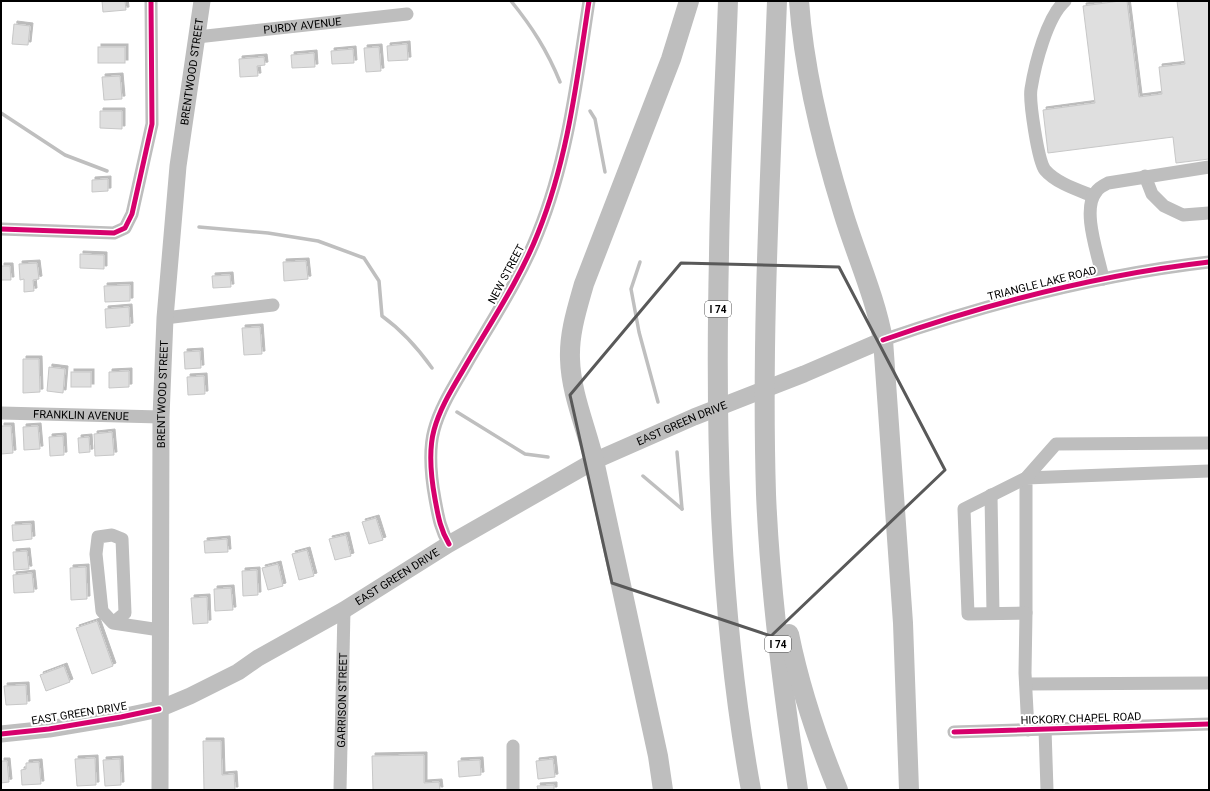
<svg xmlns="http://www.w3.org/2000/svg" width="1210" height="791" font-family="Roboto,sans-serif">
<style>
.lines{fill:none;stroke-linecap:round;stroke-linejoin:round}
.stream{stroke:#bfbfbf;stroke-width:3.5}
.building{fill:#dfdfdf;stroke:#c7c7c7;filter:url(#shadow)}
.minor{stroke:#bebebe;stroke-width:13}
.major{stroke:#bebebe;stroke-width:17}
.highway{stroke:#bebebe;stroke-width:20}
.cycleway-casing{stroke:#fff;stroke-width:8}
.cycleway{stroke:#d6006c;stroke-width:5}
.marked{fill:none;stroke:#595959;stroke-width:3;stroke-linejoin:round}
.labels{text-anchor:middle;stroke-width:4;stroke-linejoin:round;paint-order:stroke}
.shield{fill:#fff;stroke:#4c4c4c;stroke-width:1}
.shield-label{font-size:10px;font-weight:bold;fill:#000}
.street-label{font-size:11px;fill:#000;stroke:#fff}
</style>
<defs>
<filter id="shadow"><feDropShadow dx="3" dy="-3" stdDeviation="0" flood-color="#0004"/></filter>
</defs>
<rect width="100%" height="100%" fill="#fff"/>
<g class="lines">
<g class="stream">
<path d="M 511,1 C 532,27 547,50 560,82"/>
<path d="M 590,111 L 595,119 L 605,172"/>
<path d="M 1,113 L 65,155 L 107,171"/>
<path d="M 199,227 L 268,233 L 318,241 L 364,258 L 379,281 L 382,316 C 403,331 417,347 432,368"/>
<path d="M 640,262 L 631,289 L 639,332 L 658,402"/>
<path d="M 457,412 L 525,454 L 548,457"/>
<path d="M 677,452 L 682,509"/>
<path d="M 643,476 L 682,509"/>
</g>
</g>
<g class="building">
<path d="M 102,1 L 125,1 L 126,10 L 103,12 Z"/>
<path d="M 1120,1 L 1127,1 L 1139,97 L 1162,94 L 1159,67 L 1185,64 L 1177,1 L 1209,1 L 1209,159 L 1176,163 L 1173,137 L 1048,153 L 1043,110 L 1095,103 L 1083,6 Z"/>
<path d="M 14,24 L 30,26 L 28,45 L 12,44 Z"/>
<path d="M 407,44 L 408,60 L 388,61 L 387,46 Z"/>
<rect x="98" y="47" width="27" height="16"/>
<path d="M 379,47 L 381,71 L 366,72 L 364,48 Z"/>
<path d="M 353,49 L 354,63 L 332,64 L 331,51 Z"/>
<path d="M 314,53 L 315,67 L 292,68 L 291,55 Z"/>
<path d="M 264,57 L 265,65 L 257,66 L 258,76 L 240,77 L 239,59 Z"/>
<path d="M 120,76 L 122,99 L 104,100 L 102,77 Z"/>
<path d="M 100,111 L 122,111 L 122,129 L 100,128 Z"/>
<path d="M 108,179 L 108,191 L 92,192 L 92,180 Z"/>
<path d="M 80,254 L 104,255 L 104,269 L 80,268 Z"/>
<path d="M 306,261 L 308,279 L 284,281 L 283,262 Z"/>
<path d="M 37,263 L 39,279 L 33,280 L 34,291 L 24,292 L 24,279 L 20,280 L 19,264 Z"/>
<path d="M 1,266 L 10,266 L 11,280 L 1,280 Z"/>
<path d="M 230,275 L 231,287 L 213,288 L 212,276 Z"/>
<path d="M 130,285 L 130,301 L 105,302 L 104,286 Z"/>
<path d="M 129,307 L 130,326 L 106,328 L 105,309 Z"/>
<path d="M 260,327 L 262,354 L 244,355 L 242,328 Z"/>
<path d="M 200,351 L 201,368 L 185,369 L 184,352 Z"/>
<path d="M 23,359 L 39,359 L 40,392 L 23,393 Z"/>
<path d="M 49,367 L 65,369 L 63,393 L 47,391 Z"/>
<path d="M 129,371 L 129,387 L 109,388 L 109,372 Z"/>
<rect x="71" y="372" width="20" height="15"/>
<path d="M 204,376 L 205,394 L 188,395 L 187,377 Z"/>
<path d="M 1,426 L 11,426 L 13,453 L 1,454 Z"/>
<path d="M 38,426 L 40,449 L 24,450 L 23,427 Z"/>
<path d="M 112,432 L 114,455 L 95,456 L 94,434 Z"/>
<path d="M 63,436 L 64,455 L 50,456 L 49,437 Z"/>
<path d="M 89,437 L 90,452 L 79,453 L 78,438 Z"/>
<path d="M 376,518 L 383,540 L 369,544 L 362,522 Z"/>
<path d="M 31,524 L 32,539 L 13,541 L 12,525 Z"/>
<path d="M 346,535 L 351,556 L 335,560 L 329,539 Z"/>
<path d="M 227,539 L 228,552 L 205,553 L 204,541 Z"/>
<path d="M 307,550 L 314,576 L 299,580 L 292,554 Z"/>
<path d="M 27,551 L 29,569 L 14,570 L 13,552 Z"/>
<path d="M 278,564 L 283,586 L 268,590 L 262,568 Z"/>
<path d="M 86,567 L 87,599 L 71,600 L 70,568 Z"/>
<path d="M 257,570 L 258,595 L 243,596 L 242,571 Z"/>
<path d="M 32,573 L 34,592 L 14,593 L 13,575 Z"/>
<path d="M 231,588 L 233,610 L 215,611 L 214,589 Z"/>
<path d="M 207,597 L 208,623 L 193,624 L 191,598 Z"/>
<path d="M 97,621 L 113,666 L 92,674 L 76,628 Z"/>
<path d="M 64,666 L 70,682 L 46,691 L 40,675 Z"/>
<path d="M 26,685 L 27,704 L 6,705 L 4,686 Z"/>
<path d="M 203,741 L 221,741 L 222,775 L 234,774 L 235,790 L 204,790 Z"/>
<path d="M 424,755 L 424,783 L 439,782 L 440,790 L 373,790 L 372,756 Z"/>
<path d="M 95,758 L 96,785 L 77,786 L 75,759 Z"/>
<path d="M 120,759 L 121,785 L 105,786 L 103,760 Z"/>
<path d="M 553,759 L 555,777 L 538,779 L 536,761 Z"/>
<path d="M 480,760 L 481,775 L 459,777 L 458,761 Z"/>
<path d="M 1,761 L 7,761 L 9,782 L 1,783 Z"/>
<path d="M 39,762 L 41,784 L 22,785 L 21,770 L 26,769 L 26,763 Z"/>
<path d="M 554,785 L 554,790 L 538,790 L 537,786 Z"/>
</g>
<g class="lines">
<g class="minor">
<path d="M 1065,1 C 1047,17 1035,64 1031,89 C 1029,101 1038,161 1045,170 C 1056,183 1078,190 1093,196"/>
<path id="s1" d="M 197,37 L 407,14"/>
<path d="M 1145,176 L 1152,194 L 1164,206 L 1183,215 L 1209,213"/>
<path d="M 1,229 L 114,233 L 125,228 L 132,214 L 152,124 L 151,1"/>
<path d="M 1103,279 C 1099,257 1081,210 1096,192 C 1098,188 1104,185 1108,183 L 1209,167"/>
<path d="M 165,318 L 273,305"/>
<path d="M 883,340 C 989,303 1097,275 1209,262"/>
<path id="s2" d="M 1,413 L 161,417"/>
<path d="M 991,495 L 993,613"/>
<path d="M 449,544 C 440,529 438,515 435,499 C 431,477 428,452 434,430 C 440,407 454,386 466,365 C 491,322 520,279 538,233 C 568,159 577,79 589,1"/>
<path d="M 1026,613 L 1026,478 L 1209,471"/>
<path d="M 113,623 L 125,613 L 122,539 L 112,535 L 98,537 L 96,554 L 102,611 L 113,623 L 160,630"/>
<path d="M 1026,684 L 1209,683"/>
<path d="M 1045,729 L 1047,790"/>
<path d="M 1028,730 L 1025,673 L 1026,613 L 968,614 L 964,509 L 1026,478 L 1056,444 L 1209,443"/>
<path d="M 954,732 L 1209,724"/>
<path d="M 513,746 L 513,790"/>
<path id="s3" d="M 340,790 L 344,610"/>
</g>
<g class="major">
<path id="s4" d="M 1,734 L 49,729 L 121,717 L 159,709 L 190,696 L 238,672 L 258,658 L 344,610 L 449,544 L 594,461 L 694,417 L 804,374 L 883,340"/>
<path id="s5" d="M 160,790 L 161,417 L 165,318 L 178,166 L 202,1"/>
</g>
<g class="highway">
<path d="M 728,1 C 725,86 720,170 719,255 C 715,434 719,614 751,790"/>
<path d="M 777,1 C 771,165 761,330 766,494 C 770,593 783,692 798,790"/>
<path d="M 799,1 C 804,73 822,144 843,212 C 856,255 875,296 883,340 L 903,623 L 909,790"/>
<path d="M 789,634 C 800,688 817,739 838,790"/>
<path d="M 663,790 L 658,756 C 637,659 616,562 595,465 C 587,429 571,395 570,359 C 569,333 577,309 584,284 L 671,59 L 689,1"/>
</g>
<defs>
<g id="cycleway">
<path d="M 1,229 L 114,233 L 125,228 L 132,214 L 152,124 L 151,1"/>
<path d="M 883,340 C 989,303 1097,275 1209,262"/>
<path d="M 449,544 C 440,529 438,515 435,499 C 431,477 428,452 434,430 C 440,407 454,386 466,365 C 491,322 520,279 538,233 C 568,159 577,79 589,1"/>
<path d="M 954,732 L 1209,724"/>
<path d="M 1,734 L 49,729 L 121,717 L 159,709"/>
</g>
</defs>
<use href="#cycleway" class="cycleway-casing"/>
<use href="#cycleway" class="cycleway"/>
</g>
<path class="marked" d="M 681,263 L 839,267 L 945,470 L 771,636 L 612,583 L 570,395 Z"/>
<g class="labels">
<g class="shield">
<rect x="705" y="301" width="26" height="16" rx="3"/>
<rect x="765" y="636" width="26" height="16" rx="3"/>
</g>
<g class="shield-label">
<text x="718" y="313">I 74</text>
<text x="778" y="648">I 74</text>
</g>
<g class="street-label">
<text dy="4" stroke="none"><textPath href="#s1" startOffset="106">PURDY AVENUE</textPath></text>
<text dy="4" stroke="none"><textPath href="#s5" startOffset="720">BRENTWOOD STREET</textPath></text>
<text transform="translate(506 274) rotate(-62)" y="4">NEW STREET</text>
<text transform="translate(1042 283) rotate(-14)" y="4">TRIANGLE LAKE ROAD</text>
<text dy="4" stroke="none"><textPath href="#s5" startOffset="396">BRENTWOOD STREET</textPath></text>
<text dy="4" stroke="none"><textPath href="#s2" startOffset="80">FRANKLIN AVENUE</textPath></text>
<text dy="4" stroke="none"><textPath href="#s4" startOffset="757">EAST GREEN DRIVE</textPath></text>
<text dy="4" stroke="none"><textPath href="#s4" startOffset="433">EAST GREEN DRIVE</textPath></text>
<text dy="4" stroke="none"><textPath href="#s3" startOffset="90">GARRISON STREET</textPath></text>
<text transform="translate(79 713) rotate(-9)" y="4">EAST GREEN DRIVE</text>
<text transform="translate(1081 718) rotate(-2)" y="4">HICKORY CHAPEL ROAD</text>
</g>
</g>
<rect width="1210" height="791" fill="none" stroke="#000000" stroke-width="4"/>
</svg>
